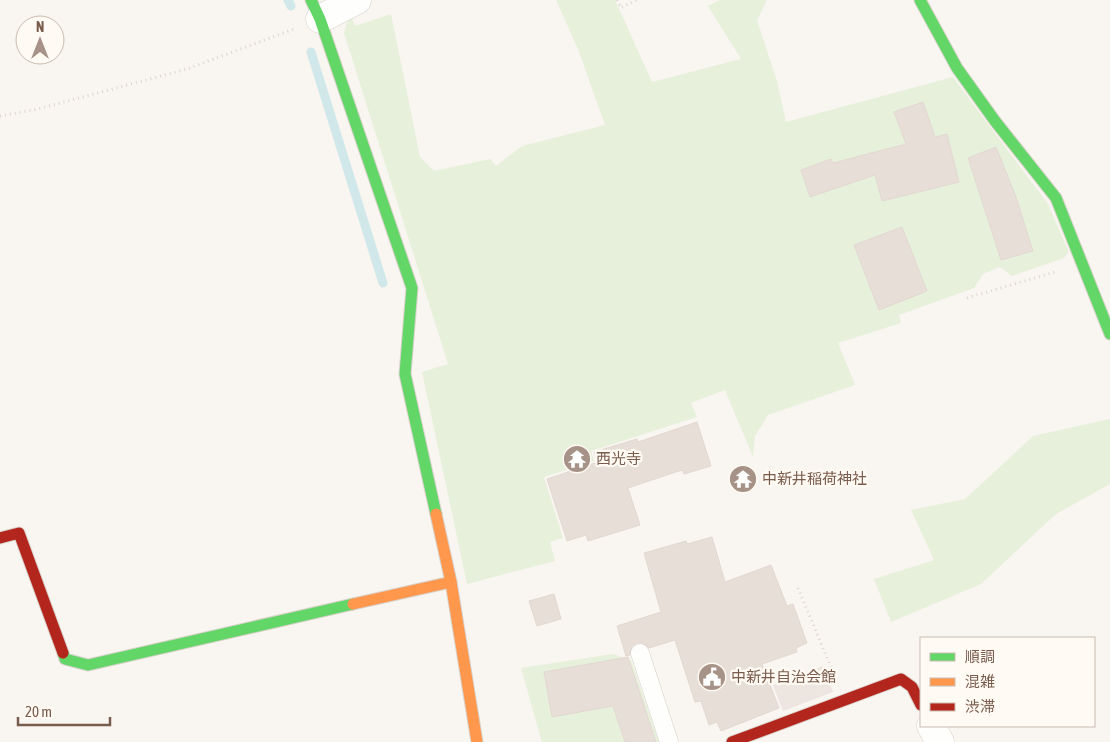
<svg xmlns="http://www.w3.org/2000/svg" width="1110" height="742" font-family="'Asap Condensed','Noto Sans JP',sans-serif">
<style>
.industrial{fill:#ede5e0}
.green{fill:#e7f0db}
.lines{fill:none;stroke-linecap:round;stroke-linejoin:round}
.stream{stroke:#d0e8ea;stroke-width:9}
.building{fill:#e6ded7;stroke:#e2d8d2}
.lane-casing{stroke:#d7d1cb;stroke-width:19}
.street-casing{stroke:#d7d1cb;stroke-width:29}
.fast-casing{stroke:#d9d2cb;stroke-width:13}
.slow-casing{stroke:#d9d2cb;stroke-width:13}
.jam-casing{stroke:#d9d2cb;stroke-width:13}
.path{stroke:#dcd5d0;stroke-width:3;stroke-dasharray:1 4;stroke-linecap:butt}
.lane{stroke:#fefefd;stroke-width:18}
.street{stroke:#fefefd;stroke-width:28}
.fast{stroke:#63d668;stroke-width:11}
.slow{stroke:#ff974d;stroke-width:11}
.jam{stroke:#b3261e;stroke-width:11}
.labels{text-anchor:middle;stroke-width:4.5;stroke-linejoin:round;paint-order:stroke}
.poi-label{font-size:15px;fill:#7a5c4d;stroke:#fffaf3;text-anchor:start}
</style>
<rect width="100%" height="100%" fill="#f9f5f0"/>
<path class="industrial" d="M 823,666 L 833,692 L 783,711 L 773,685 Z"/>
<g class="green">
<path d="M 556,0 L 615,0 L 652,82 L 741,59 L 708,6 L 720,0 L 767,0 L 757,20 L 777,81 L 786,122 L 953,77 L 1048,204 L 1069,252 L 1064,258 L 1012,276 L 1000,267 L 983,274 L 974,288 L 899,315 L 901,323 L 838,343 L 855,385 L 768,415 L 755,436 L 753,457 L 725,390 L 691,403 L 697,417 L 591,451 L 594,461 L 544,477 L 563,538 L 550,542 L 555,561 L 467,584 L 422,372 L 448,364 L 344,33 L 350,12 L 355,26 L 391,14 L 420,157 L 434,171 L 490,159 L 496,166 L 522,146 L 605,125 L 578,49 Z"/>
<path d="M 1110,419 L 1110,484 L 1056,514 L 981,584 L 891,622 L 874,579 L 934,560 L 911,510 L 965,499 L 1033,436 Z"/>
<path d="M 613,654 L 631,660 L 659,742 L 542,742 L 521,668 Z"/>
</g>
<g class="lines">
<g class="stream">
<path d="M 288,0 L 291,6"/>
<path d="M 311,52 L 383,283"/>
</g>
</g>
<g class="building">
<path d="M 923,102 L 935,137 L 947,134 L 959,182 L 882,201 L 875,175 L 810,197 L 801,170 L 831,159 L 833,163 L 906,144 L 894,112 Z"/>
<path d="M 996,147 L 1016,197 L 1033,251 L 1001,260 L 968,158 Z"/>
<path d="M 902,227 L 927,291 L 879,310 L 854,245 Z"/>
<path d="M 697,422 L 711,466 L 684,474 L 682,470 L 628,488 L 640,525 L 588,541 L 586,535 L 567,541 L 547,479 L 598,462 L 594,452 L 637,439 L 638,442 Z"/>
<path d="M 712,537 L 725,582 L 771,565 L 787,606 L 793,604 L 807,643 L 796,648 L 797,652 L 762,664 L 779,708 L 721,731 L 717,722 L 709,725 L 701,701 L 695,702 L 675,640 L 649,648 L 643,643 L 637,643 L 632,646 L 630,655 L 626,656 L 617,626 L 661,612 L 644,553 L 686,541 L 687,544 Z"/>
<path d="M 554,594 L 561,619 L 537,626 L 529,601 Z"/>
<path d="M 628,657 L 656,742 L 625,742 L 613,706 L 552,717 L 544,672 Z"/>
</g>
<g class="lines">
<defs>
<path id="lane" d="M 640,653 L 669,742"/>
<g id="street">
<path d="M 320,19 L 357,0"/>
<path d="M 931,726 L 940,742"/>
</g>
<g id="fast">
<path d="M 311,0 L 320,19 L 412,288 L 405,374 L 436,514"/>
<path d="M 920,0 L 957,68 L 995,121 L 1056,198 L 1110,334"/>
<path d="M 63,653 L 65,659 L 88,665 L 353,604"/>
</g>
<g id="slow">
<path d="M 436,514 L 451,582 L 477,742"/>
<path d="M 353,604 L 451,582"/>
</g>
<g id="jam">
<path d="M 0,538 L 19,533 L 63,653"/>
<path d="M 732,742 L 901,679 L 912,687 L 921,705"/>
</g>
</defs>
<use href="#lane" class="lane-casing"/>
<use href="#street" class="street-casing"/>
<use href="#fast" class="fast-casing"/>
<use href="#slow" class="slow-casing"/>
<use href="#jam" class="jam-casing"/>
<g class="path">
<path d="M 617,0 L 621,8 L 636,0"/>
<path d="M 0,116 L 38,109 L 187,69 L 294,29"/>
<path d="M 967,298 L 1055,272"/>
<path d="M 798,588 L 833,672"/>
</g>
<use href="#lane" class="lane"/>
<use href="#street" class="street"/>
<use href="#fast" class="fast"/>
<use href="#slow" class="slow"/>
<use href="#jam" class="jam"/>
</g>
<defs>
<symbol id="temple-disc" viewBox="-11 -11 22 22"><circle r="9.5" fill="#a69286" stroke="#fffaf3"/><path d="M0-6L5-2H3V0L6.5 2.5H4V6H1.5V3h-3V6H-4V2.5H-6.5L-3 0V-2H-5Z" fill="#fff"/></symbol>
<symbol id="civic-disc" viewBox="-11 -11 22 22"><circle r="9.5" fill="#a69286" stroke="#fffaf3"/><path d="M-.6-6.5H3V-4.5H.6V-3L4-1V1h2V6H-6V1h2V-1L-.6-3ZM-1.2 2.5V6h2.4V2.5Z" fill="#fff"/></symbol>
</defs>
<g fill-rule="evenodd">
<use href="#temple-disc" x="561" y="443" width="32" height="32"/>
<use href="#temple-disc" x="727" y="463" width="32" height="32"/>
<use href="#civic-disc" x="696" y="661" width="32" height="32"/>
</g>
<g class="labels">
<g class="poi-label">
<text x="596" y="464">西光寺</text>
<text x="762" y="484">中新井稲荷神社</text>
<text x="731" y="682">中新井自治会館</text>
</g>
</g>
<rect x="920" y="637" width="175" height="90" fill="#fffaf3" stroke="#cabbb1"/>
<rect x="930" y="653" width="25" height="8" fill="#63d668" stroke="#cabbb1"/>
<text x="965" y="662" font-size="15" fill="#7a5c4d">順調</text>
<rect x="930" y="678" width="25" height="8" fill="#ff974d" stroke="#cabbb1"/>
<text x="965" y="687" font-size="15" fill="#7a5c4d">混雑</text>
<rect x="930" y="703" width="25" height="8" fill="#b3261e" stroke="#cabbb1"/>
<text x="965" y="712" font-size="15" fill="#7a5c4d">渋滞</text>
<g transform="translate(40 40)"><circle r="24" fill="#fffaf3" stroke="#cabbb1"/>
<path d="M0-4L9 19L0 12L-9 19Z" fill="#a69286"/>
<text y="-8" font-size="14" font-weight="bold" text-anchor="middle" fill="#7a5c4d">N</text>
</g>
<path d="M18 717v8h92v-8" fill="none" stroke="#7a5c4d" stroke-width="2.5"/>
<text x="25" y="717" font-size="15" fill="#7a5c4d" stroke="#fffaf3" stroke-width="4" paint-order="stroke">20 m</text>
</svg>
